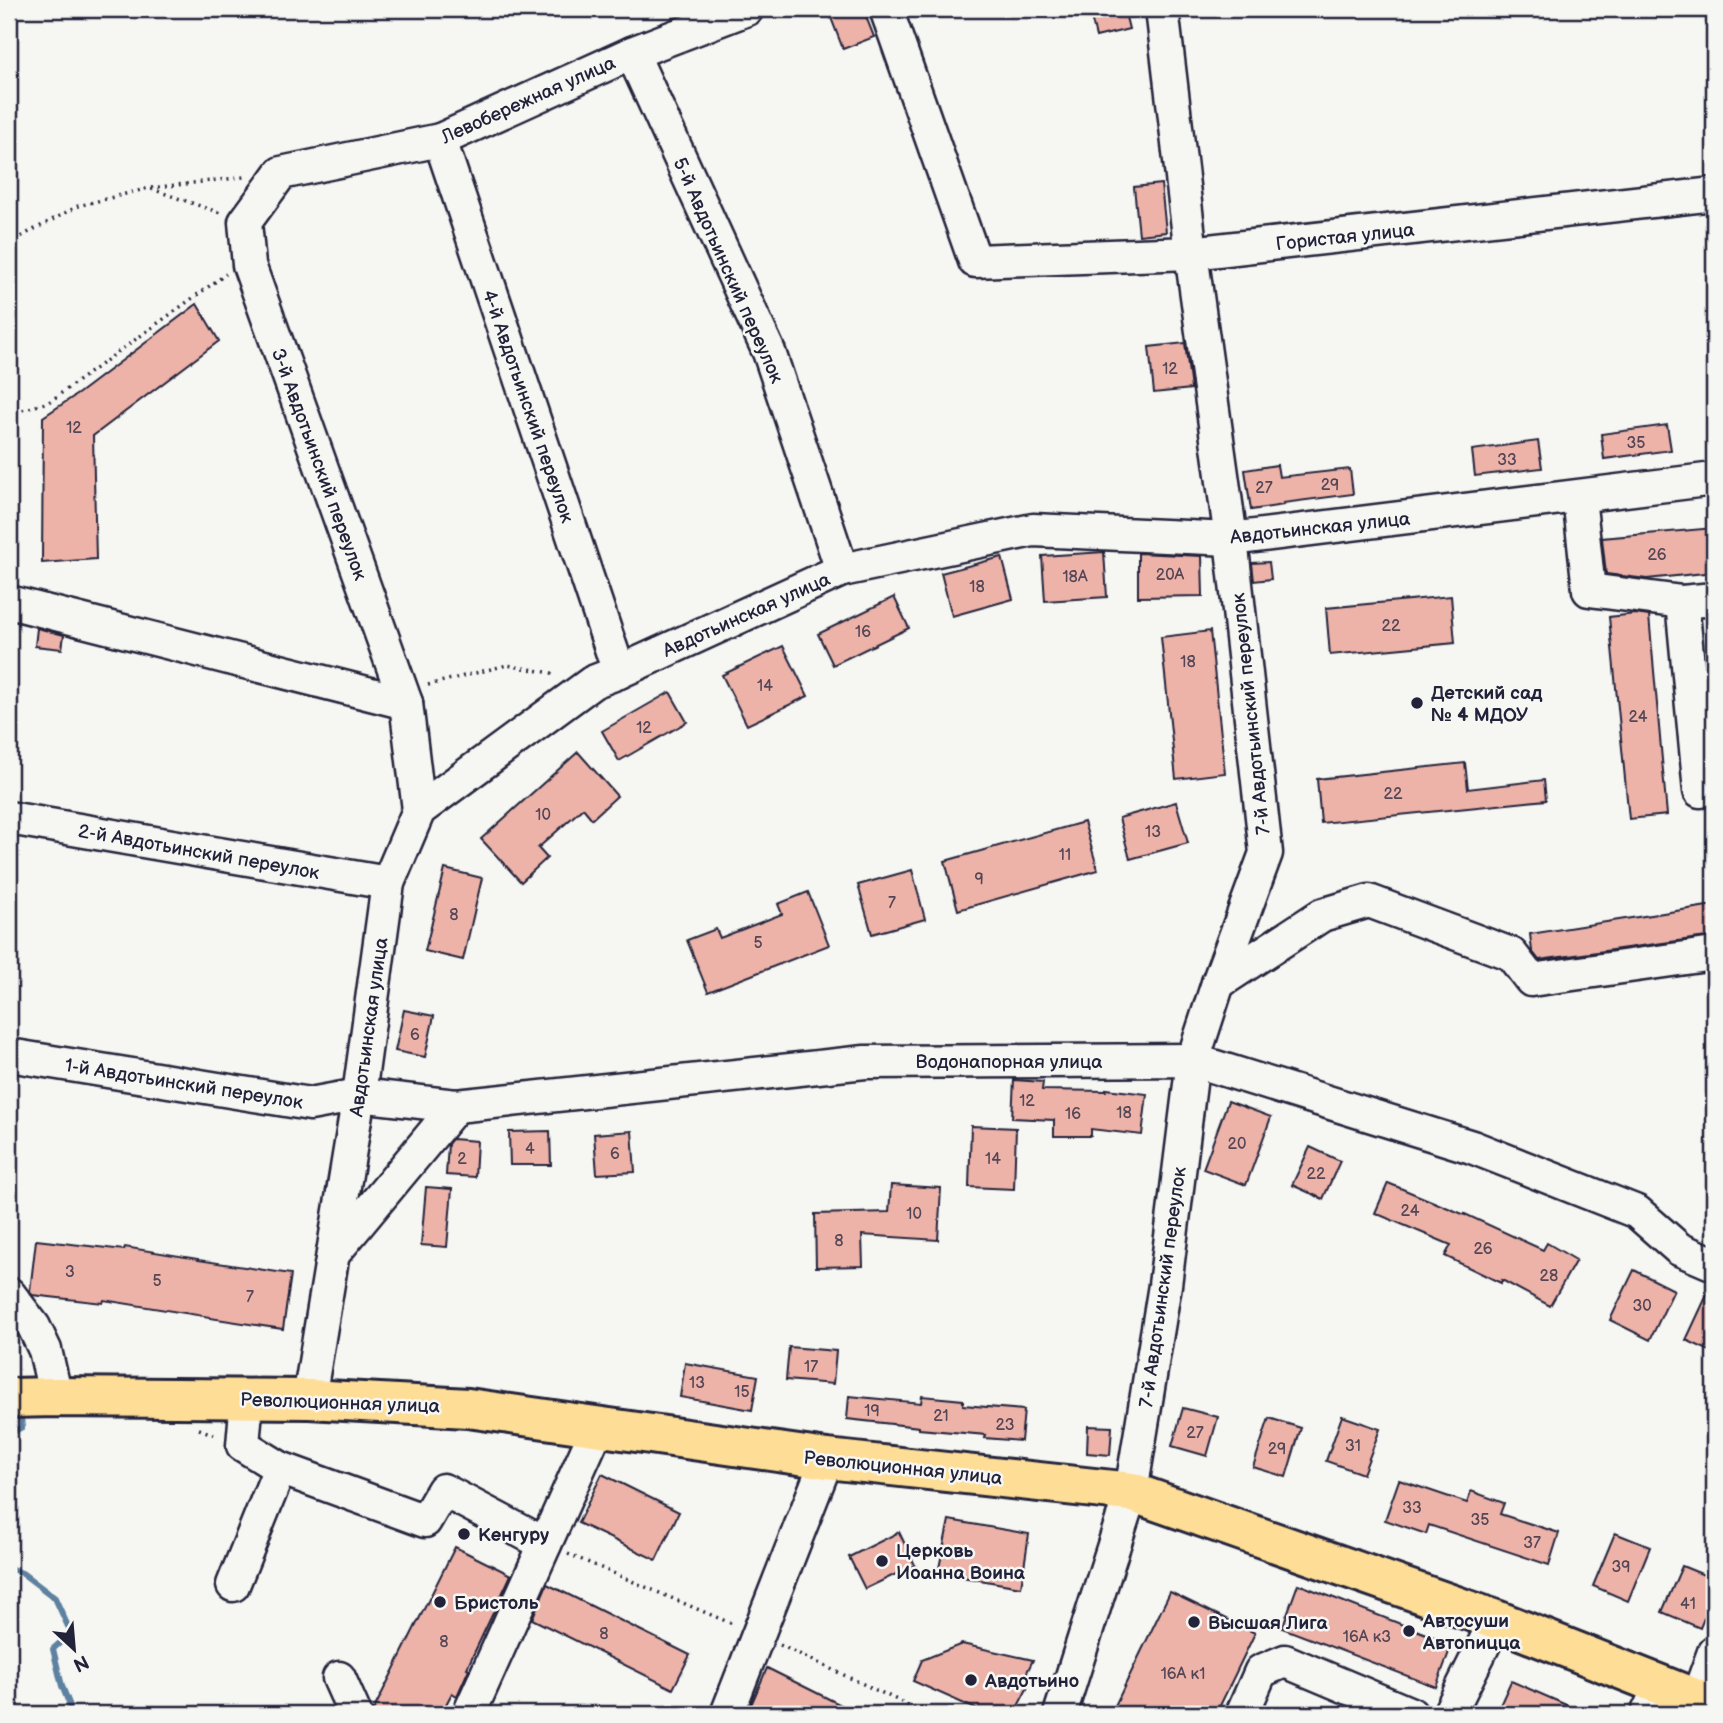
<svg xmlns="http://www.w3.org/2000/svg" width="1723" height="1723" font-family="'Balsamiq Sans',sans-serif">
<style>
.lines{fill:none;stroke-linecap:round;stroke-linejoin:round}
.stream{stroke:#5d81a0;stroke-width:6}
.building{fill:#edb3a9;stroke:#22223b;stroke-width:2}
.minor-casing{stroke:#22223b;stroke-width:37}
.major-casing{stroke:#22223b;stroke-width:44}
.path{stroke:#22223b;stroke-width:3.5;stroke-dasharray:2 5;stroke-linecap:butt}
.minor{stroke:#f6f6f2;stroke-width:32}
.major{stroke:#fedd96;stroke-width:38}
.poi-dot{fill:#22223b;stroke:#f6f6f2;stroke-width:2.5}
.labels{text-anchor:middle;stroke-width:5;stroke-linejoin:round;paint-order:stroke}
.number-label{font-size:16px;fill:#554656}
.street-label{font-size:19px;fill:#22223b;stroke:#f6f6f2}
.poi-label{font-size:19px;font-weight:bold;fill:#22223b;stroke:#f6f6f2;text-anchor:start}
</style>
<rect width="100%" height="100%" fill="#f6f6f2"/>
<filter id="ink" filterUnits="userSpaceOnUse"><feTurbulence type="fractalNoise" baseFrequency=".0143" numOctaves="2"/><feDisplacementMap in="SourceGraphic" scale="14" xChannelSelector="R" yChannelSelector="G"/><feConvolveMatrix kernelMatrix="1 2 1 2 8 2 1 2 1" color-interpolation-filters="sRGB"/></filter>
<g filter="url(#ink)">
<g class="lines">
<g class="stream">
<path d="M 9,1434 L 22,1427 L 20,1409"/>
<path d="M 9,1568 L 22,1573 L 55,1598 L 71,1633 L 53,1649 L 62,1686 L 70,1706 L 70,1714"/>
</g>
</g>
<g class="building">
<path d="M 846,9 L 863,9 L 874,37 L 843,49 L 830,15 Z"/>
<path d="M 1089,9 L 1124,9 L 1129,29 L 1096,37 Z"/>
<path d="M 1161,184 L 1166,232 L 1139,235 L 1134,187 Z"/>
<path d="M 197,304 L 219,341 L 93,436 L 96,559 L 42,563 L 43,417 L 79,393 Z"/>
<path d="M 1185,343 L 1191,389 L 1154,393 L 1149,347 Z"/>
<path d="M 1667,425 L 1671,450 L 1604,459 L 1601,434 Z"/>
<path d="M 1538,441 L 1542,468 L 1475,476 L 1472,450 Z"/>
<path d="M 1277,465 L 1279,477 L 1350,469 L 1353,494 L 1283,503 L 1284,505 L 1251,510 L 1245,470 Z"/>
<path d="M 1714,528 L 1714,572 L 1647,579 L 1606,574 L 1602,538 Z"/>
<path d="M 1104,552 L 1107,597 L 1045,601 L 1042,556 Z"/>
<path d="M 1138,553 L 1202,556 L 1203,596 L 1138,597 Z"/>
<path d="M 1002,557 L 1013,599 L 952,616 L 941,573 Z"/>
<path d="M 1269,562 L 1271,579 L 1254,581 L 1252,563 Z"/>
<path d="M 1451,596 L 1455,643 L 1330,655 L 1326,608 Z"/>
<path d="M 894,597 L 909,628 L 833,665 L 818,634 Z"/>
<path d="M 1635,614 L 1649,616 L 1667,815 L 1629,819 L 1609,617 Z"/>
<path d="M 37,628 L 64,635 L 62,649 L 35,646 Z"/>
<path d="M 1210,631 L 1225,773 L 1176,779 L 1161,637 Z"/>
<path d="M 783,646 L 808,696 L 747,725 L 722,675 Z"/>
<path d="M 670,692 L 687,722 L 619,761 L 602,731 Z"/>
<path d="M 578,752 L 617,796 L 592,819 L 583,808 L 538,848 L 547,858 L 521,882 L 481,839 Z"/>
<path d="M 1465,763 L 1468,789 L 1544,780 L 1546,800 L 1321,823 L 1317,779 Z"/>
<path d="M 1176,802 L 1188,843 L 1130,859 L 1119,818 Z"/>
<path d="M 1084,822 L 1098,870 L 958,910 L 945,861 Z"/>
<path d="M 445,869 L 482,878 L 463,960 L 425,951 Z"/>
<path d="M 912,870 L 925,919 L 872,934 L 858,885 Z"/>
<path d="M 808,892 L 829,945 L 708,992 L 687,940 L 716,929 L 720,938 L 782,914 L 778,904 Z"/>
<path d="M 1714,905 L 1714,936 L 1539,960 L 1532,951 L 1530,934 Z"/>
<path d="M 404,1010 L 434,1016 L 425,1057 L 395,1051 Z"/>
<path d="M 1014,1080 L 1043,1082 L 1042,1090 L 1106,1091 L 1106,1089 L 1147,1094 L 1142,1135 L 1091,1129 L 1091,1136 L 1054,1136 L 1054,1120 L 1012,1118 Z"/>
<path d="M 1228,1101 L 1271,1117 L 1246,1185 L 1203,1169 Z"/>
<path d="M 971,1126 L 1016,1128 L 1014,1189 L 969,1187 Z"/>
<path d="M 550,1131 L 551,1165 L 510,1165 L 509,1132 Z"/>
<path d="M 632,1131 L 635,1172 L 597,1174 L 594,1134 Z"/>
<path d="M 452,1139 L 477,1141 L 475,1177 L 446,1175 L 448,1144 Z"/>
<path d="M 1310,1147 L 1340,1161 L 1323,1199 L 1292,1185 Z"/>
<path d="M 1388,1183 L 1465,1215 L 1465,1214 L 1543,1250 L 1547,1243 L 1576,1260 L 1550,1306 L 1502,1280 L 1501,1283 L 1445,1256 L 1451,1245 L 1375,1213 Z"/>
<path d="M 891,1185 L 941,1188 L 938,1240 L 862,1235 L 863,1266 L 816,1267 L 815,1214 L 889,1212 Z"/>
<path d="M 426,1187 L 452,1189 L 447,1247 L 421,1245 Z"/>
<path d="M 36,1240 L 124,1250 L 125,1247 L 198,1259 L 198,1260 L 291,1274 L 283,1329 L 210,1318 L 210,1317 L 104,1300 L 103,1303 L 32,1295 L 30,1291 Z"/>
<path d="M 1634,1270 L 1674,1290 L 1650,1340 L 1610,1320 Z"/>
<path d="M 1713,1282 L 1714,1282 L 1714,1353 L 1686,1340 Z"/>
<path d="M 789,1347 L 836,1351 L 833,1384 L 786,1380 Z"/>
<path d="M 685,1363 L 758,1376 L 752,1410 L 680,1397 Z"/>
<path d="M 849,1396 L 921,1403 L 922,1396 L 963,1400 L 963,1405 L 1024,1410 L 1021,1441 L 985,1438 L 986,1435 L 919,1429 L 919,1427 L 847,1419 Z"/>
<path d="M 1183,1408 L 1218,1417 L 1207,1456 L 1172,1446 Z"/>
<path d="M 1342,1416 L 1380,1429 L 1363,1474 L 1326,1461 Z"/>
<path d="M 1269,1418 L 1301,1428 L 1286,1477 L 1253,1467 Z"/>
<path d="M 1088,1426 L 1112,1427 L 1110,1455 L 1087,1453 Z"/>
<path d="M 602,1474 L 679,1512 L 656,1560 L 578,1523 Z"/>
<path d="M 1399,1480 L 1467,1503 L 1471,1491 L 1504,1503 L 1500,1514 L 1559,1533 L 1549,1565 L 1429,1525 L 1426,1534 L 1385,1520 Z"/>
<path d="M 949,1520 L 1029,1534 L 1021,1587 L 938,1573 Z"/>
<path d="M 899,1532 L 915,1565 L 865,1589 L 849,1557 Z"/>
<path d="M 1615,1533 L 1650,1547 L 1628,1601 L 1593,1586 Z"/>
<path d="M 455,1547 L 511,1575 L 467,1668 L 469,1669 L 457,1696 L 452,1693 L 441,1714 L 373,1714 L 373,1711 Z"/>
<path d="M 1682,1566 L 1714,1579 L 1714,1594 L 1700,1628 L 1662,1612 Z"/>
<path d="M 547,1584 L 690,1655 L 673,1689 L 532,1619 Z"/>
<path d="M 1298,1584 L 1452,1644 L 1436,1687 L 1282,1628 Z"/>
<path d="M 1170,1592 L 1255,1633 L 1216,1714 L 1111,1714 Z"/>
<path d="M 962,1644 L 1033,1660 L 1027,1672 L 1029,1679 L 1027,1689 L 1017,1708 L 1010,1711 L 1009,1714 L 987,1714 L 913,1681 L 922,1660 Z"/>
<path d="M 767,1668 L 859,1714 L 747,1714 Z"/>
<path d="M 1511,1681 L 1587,1714 L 1496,1714 Z"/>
</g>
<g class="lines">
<defs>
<g id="minor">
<path d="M 886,9 L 975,261 L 1191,253 L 1714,194"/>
<path d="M 632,53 L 769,352 L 842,570"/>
<path d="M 440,140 L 619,672"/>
<path d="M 1579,497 L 1589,590 L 1682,602 L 1714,599"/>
<path d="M 9,602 L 406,703"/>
<path d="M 1682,602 L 1700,791"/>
<path d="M 419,810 L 406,703 L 249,265 L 245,222 L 281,173 L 440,140 L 632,53 L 747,9"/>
<path d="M 9,818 L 388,883"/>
<path d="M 1218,983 L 1322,915 L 1369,901 L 1511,954 L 1531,980 L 1714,954"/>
<path d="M 9,1055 L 310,1104 L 359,1095 L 456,1106 L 865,1062 L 1193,1060 L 1472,1147 L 1637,1212 L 1679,1249 L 1714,1264"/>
<path d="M 334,1253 L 456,1106"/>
<path d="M 9,1294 L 34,1327 L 45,1350 L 56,1397"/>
<path d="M 247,1398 L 243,1445 L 280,1468 L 425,1521 L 443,1490 L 545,1544"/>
<path d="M 309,1399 L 359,1095 L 388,883 L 419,810 L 593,682 L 619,672 L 842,570 L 1033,530 L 1231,539 L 1714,479"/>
<path d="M 233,1585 L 280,1468"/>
<path d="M 339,1678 L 355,1714"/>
<path d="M 1697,1699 L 1714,1652"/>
<path d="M 469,1714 L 598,1426"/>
<path d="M 727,1714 L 827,1459"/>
<path d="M 1060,1714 L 1131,1492 L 1165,1285 L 1193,1060 L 1218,983 L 1266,853 L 1231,539 L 1191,253 L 1162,9"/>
<path d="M 1242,1714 L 1261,1671 L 1285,1661 L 1411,1714"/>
<path d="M 1449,1714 L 1496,1620"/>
<path d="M 1647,1714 L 1661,1685"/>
</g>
<path id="major" d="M 9,1398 L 56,1397 L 309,1399 L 468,1408 L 827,1459 L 1131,1492 L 1496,1620 L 1714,1706"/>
</defs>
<use href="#minor" class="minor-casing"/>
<use href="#major" class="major-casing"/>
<g class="path">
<path d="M 151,188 L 244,177"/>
<path d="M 9,243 L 78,206 L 149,188 L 223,214"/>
<path d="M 9,406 L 22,410 L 49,402 L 226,274"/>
<path d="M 428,685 L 507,665 L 557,674"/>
<path d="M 199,1429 L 218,1436"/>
<path d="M 568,1554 L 735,1625"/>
<path d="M 780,1645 L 927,1714"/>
</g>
<use href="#minor" class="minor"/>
<use href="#major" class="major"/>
</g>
</g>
<g class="poi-dot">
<circle cx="1417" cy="703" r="7"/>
<circle cx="464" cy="1534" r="7"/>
<circle cx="882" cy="1561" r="7"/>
<circle cx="440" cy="1602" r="7"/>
<circle cx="1194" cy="1622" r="7"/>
<circle cx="1409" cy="1631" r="7"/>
<circle cx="971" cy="1680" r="7"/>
</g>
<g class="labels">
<g class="number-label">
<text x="1170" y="374">12</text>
<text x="74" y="433">12</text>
<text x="1636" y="448">35</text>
<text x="1507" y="465">33</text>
<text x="1330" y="490">29</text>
<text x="1264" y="493">27</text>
<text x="1657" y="560">26</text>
<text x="1170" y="580">20А</text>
<text x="1075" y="582">18А</text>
<text x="977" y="592">18</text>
<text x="1391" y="631">22</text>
<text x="863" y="637">16</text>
<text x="1188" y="667">18</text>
<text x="765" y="691">14</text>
<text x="1638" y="722">24</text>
<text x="644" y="733">12</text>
<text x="1393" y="799">22</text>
<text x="543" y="820">10</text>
<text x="1153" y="837">13</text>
<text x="1065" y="860">11</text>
<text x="979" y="884">9</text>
<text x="892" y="908">7</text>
<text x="454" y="920">8</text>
<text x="758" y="948">5</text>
<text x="415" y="1040">6</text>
<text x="1027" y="1106">12</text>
<text x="1124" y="1118">18</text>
<text x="1073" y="1119">16</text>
<text x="1237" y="1149">20</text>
<text x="530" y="1154">4</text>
<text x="615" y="1159">6</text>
<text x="462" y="1164">2</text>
<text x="993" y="1164">14</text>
<text x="1316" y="1179">22</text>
<text x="1410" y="1216">24</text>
<text x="914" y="1219">10</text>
<text x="839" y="1246">8</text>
<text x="1483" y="1254">26</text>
<text x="70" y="1277">3</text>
<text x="1549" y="1281">28</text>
<text x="157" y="1286">5</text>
<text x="250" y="1302">7</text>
<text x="1642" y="1311">30</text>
<text x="811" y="1372">17</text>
<text x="697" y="1388">13</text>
<text x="742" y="1397">15</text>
<text x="872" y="1416">19</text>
<text x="941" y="1421">21</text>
<text x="1005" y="1430">23</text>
<text x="1195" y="1438">27</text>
<text x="1353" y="1451">31</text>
<text x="1277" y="1454">29</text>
<text x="1412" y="1513">33</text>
<text x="1480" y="1525">35</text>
<text x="1532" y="1548">37</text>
<text x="1621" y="1572">39</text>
<text x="1688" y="1609">41</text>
<text x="604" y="1639">8</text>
<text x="1367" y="1642">16А к3</text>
<text x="444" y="1647">8</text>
<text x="1183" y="1679">16А к1</text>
</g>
<g class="street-label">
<text transform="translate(528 99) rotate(-24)" y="7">Левобережная улица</text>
<text transform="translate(1345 236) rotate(-6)" y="7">Гористая улица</text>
<text transform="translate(729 270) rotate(66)" y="7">5-й Авдотьинский переулок</text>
<text transform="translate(529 406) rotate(71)" y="7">4-й Авдотьинский переулок</text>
<text transform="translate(320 464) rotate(70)" y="7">3-й Авдотьинский переулок</text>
<text transform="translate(1320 527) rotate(-6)" y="7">Авдотьинская улица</text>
<text transform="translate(746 614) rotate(-24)" y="7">Авдотьинская улица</text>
<text transform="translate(1250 714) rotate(-96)" y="7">7-й Авдотьинский переулок</text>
<text transform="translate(199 851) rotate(10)" y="7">2-й Авдотьинский переулок</text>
<text transform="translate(368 1027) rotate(-82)" y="7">Авдотьинская улица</text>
<text x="1009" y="1068">Водонапорная улица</text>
<text transform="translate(184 1083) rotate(9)" y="7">1-й Авдотьинский переулок</text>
<text transform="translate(1162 1287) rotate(-82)" y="7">7-й Авдотьинский переулок</text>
<text transform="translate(340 1402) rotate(2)" y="7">Революционная улица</text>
<text transform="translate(903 1467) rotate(6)" y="7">Революционная улица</text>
</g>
<g class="poi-label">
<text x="1431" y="699">Детский сад<tspan x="1431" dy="22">№ 4 МДОУ</tspan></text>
<text x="478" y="1541">Кенгуру</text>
<text x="896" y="1557">Церковь<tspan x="896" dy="22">Иоанна Воина</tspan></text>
<text x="454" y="1609">Бристоль</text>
<text x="1423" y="1627">Автосуши<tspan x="1423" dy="22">Автопицца</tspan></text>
<text x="1208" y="1629">Высшая Лига</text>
<text x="985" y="1687">Авдотьино</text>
</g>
</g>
<rect width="1723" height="1723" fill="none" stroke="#f6f6f2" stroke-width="35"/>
<rect x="18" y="18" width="1688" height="1688" fill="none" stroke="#22223b" stroke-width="2.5" filter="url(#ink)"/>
<g transform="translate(74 1649) rotate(154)" stroke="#f6f6f2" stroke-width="5" paint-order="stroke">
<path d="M0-5L12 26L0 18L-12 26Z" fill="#22223b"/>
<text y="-10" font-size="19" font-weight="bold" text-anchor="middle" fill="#22223b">N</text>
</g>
</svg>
